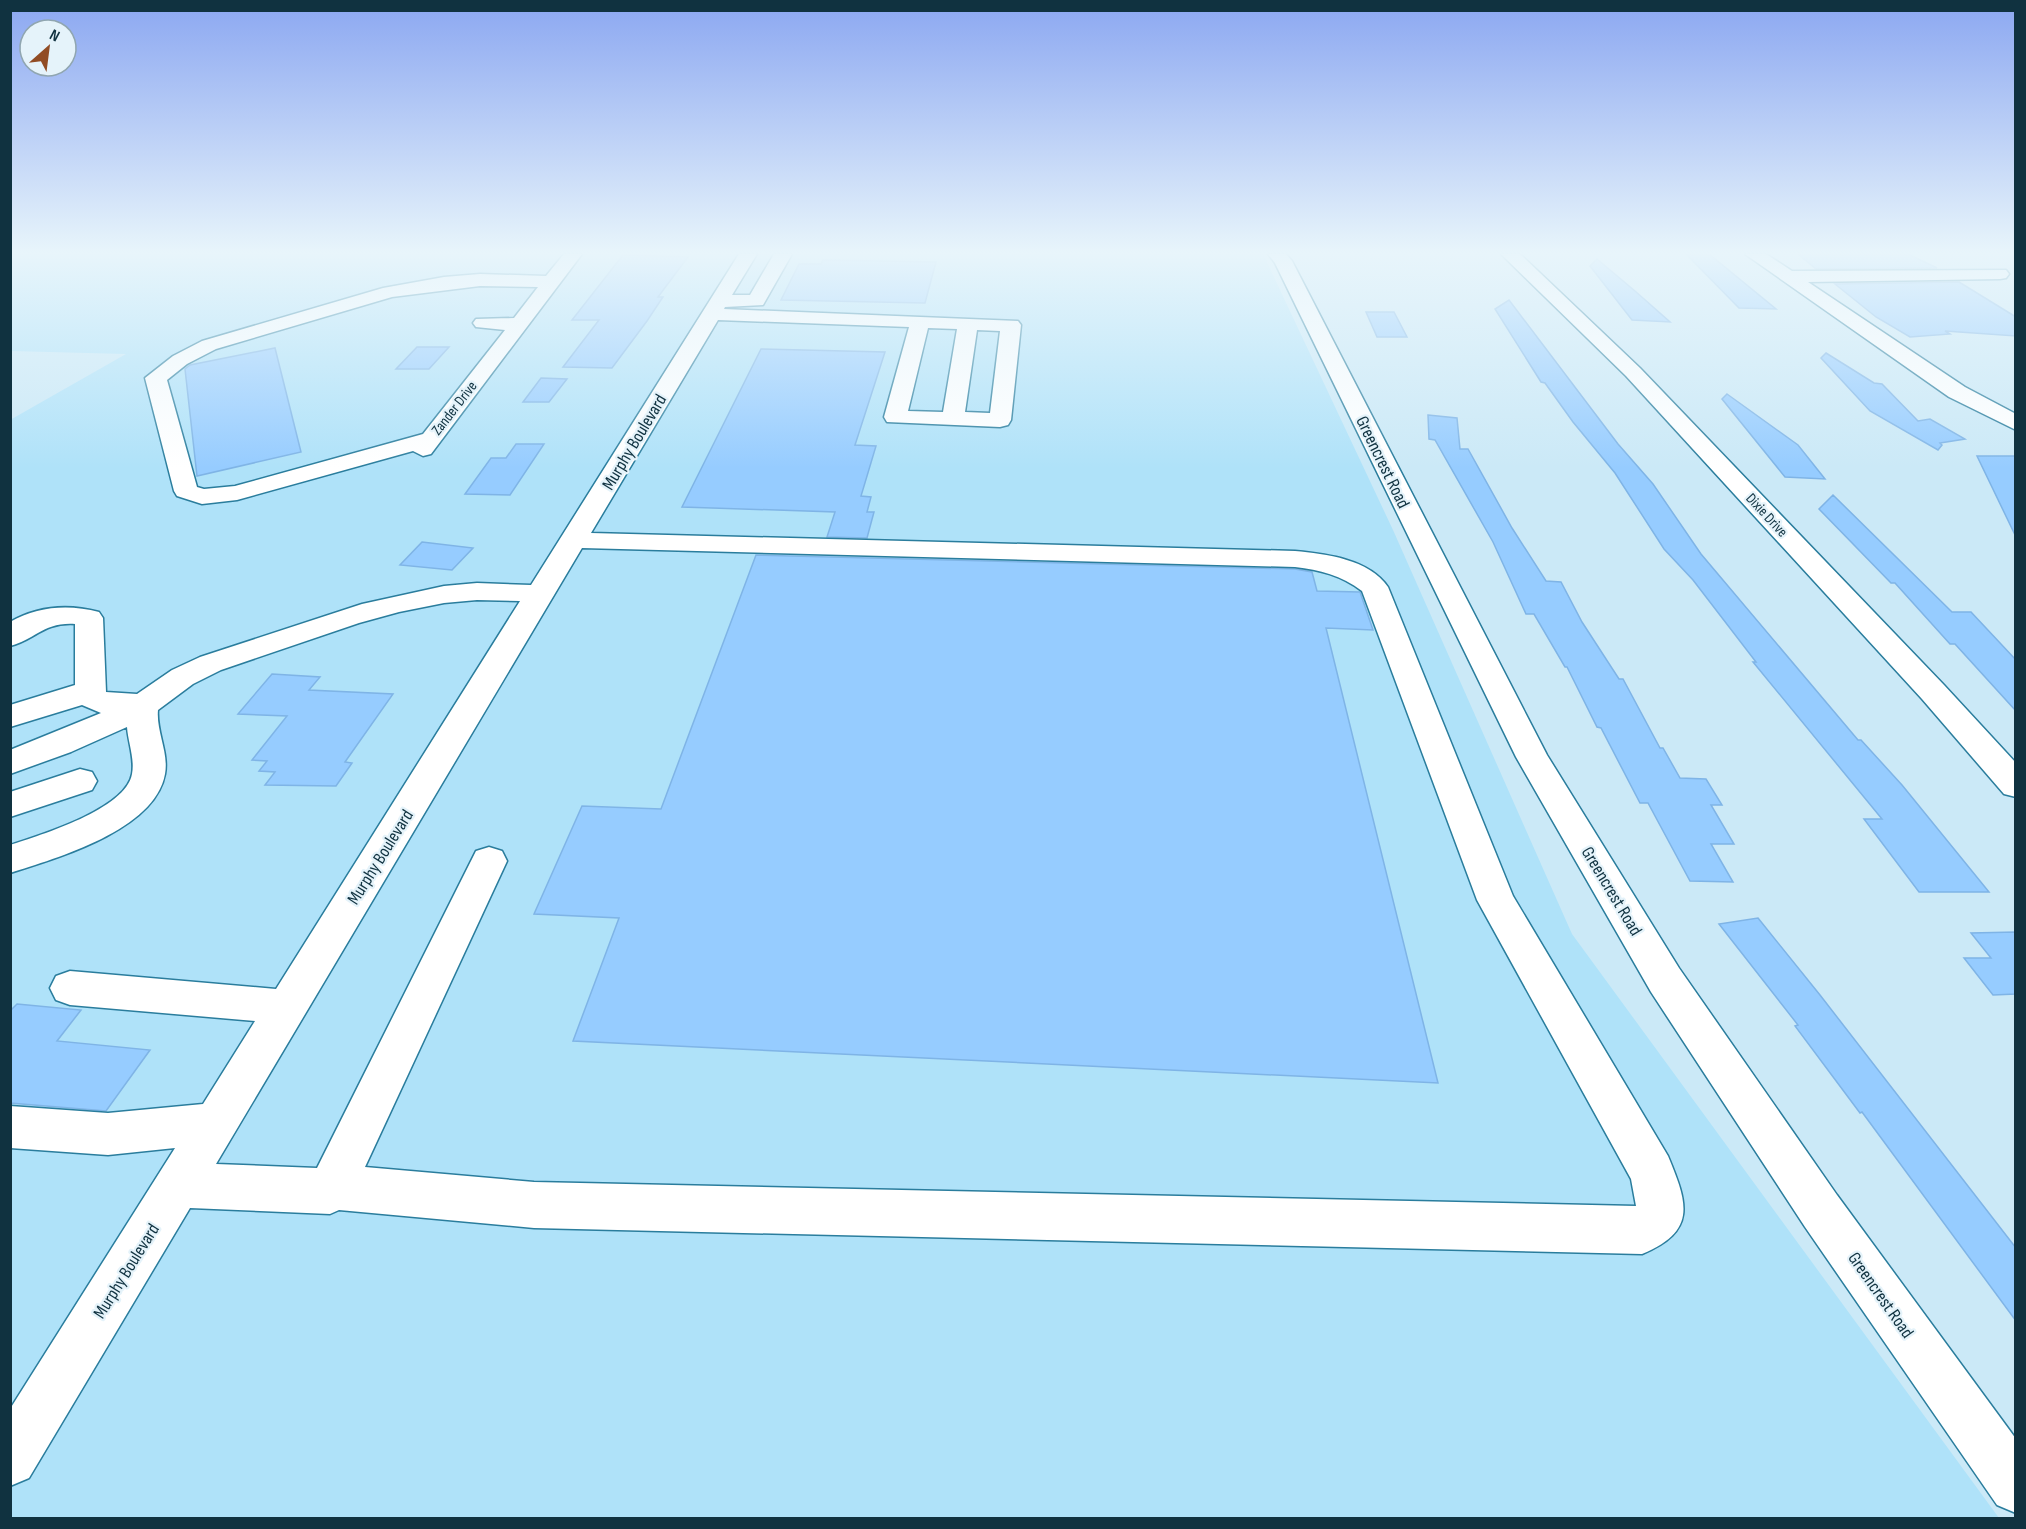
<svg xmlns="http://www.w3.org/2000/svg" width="2026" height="1529" font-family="'Sofia Sans Condensed',sans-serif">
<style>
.built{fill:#afe2f9}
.building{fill:#96ccff;stroke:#7fb4e6;stroke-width:1.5}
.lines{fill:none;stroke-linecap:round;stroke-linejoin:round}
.minor-casing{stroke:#2a7d9d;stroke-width:3}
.minor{fill:#fff;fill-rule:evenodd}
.labels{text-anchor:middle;stroke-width:4.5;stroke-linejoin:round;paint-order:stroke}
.far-street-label{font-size:15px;fill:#103240;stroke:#e5f3fa}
.street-label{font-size:18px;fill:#103240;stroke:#e5f3fa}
</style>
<rect width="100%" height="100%" fill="#cbe9f7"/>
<path class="built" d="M 11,254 L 1263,254 L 1393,530 L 1572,934 L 1999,1518 L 11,1518 L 10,420 L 126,354 L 11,351 Z"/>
<g class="building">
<path d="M 1686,254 L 1709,254 L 1776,309 L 1739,308 Z"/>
<path d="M 1798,254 L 1908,254 L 1937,268 L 1816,269 Z"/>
<path d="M 623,255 L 688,257 L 658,297 L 663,297 L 647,321 L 612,368 L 563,367 L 599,320 L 572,320 Z"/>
<path d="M 1597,259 L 1635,291 L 1670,322 L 1632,320 L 1590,266 Z"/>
<path d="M 823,260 L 936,262 L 925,303 L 781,300 L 799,264 L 821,264 Z"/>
<path d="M 1959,282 L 2016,317 L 2016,336 L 1945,331 L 1950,334 L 1910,337 L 1876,317 L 1835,284 Z"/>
<path d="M 1509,300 L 1618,444 L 1653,484 L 1701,554 L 1858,740 L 1861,740 L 1902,785 L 1989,892 L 1919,892 L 1864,819 L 1882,819 L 1753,662 L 1756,662 L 1693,580 L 1664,549 L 1615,473 L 1573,422 L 1545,383 L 1541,382 L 1495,309 Z"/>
<path d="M 1366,312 L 1394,312 L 1407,337 L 1377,337 Z"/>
<path d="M 417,347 L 449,347 L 429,369 L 396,369 Z"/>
<path d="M 275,348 L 301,452 L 197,476 L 185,369 L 190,365 Z"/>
<path d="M 761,349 L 885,352 L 855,445 L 876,446 L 861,496 L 871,497 L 867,512 L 874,512 L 867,538 L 827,537 L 835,512 L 682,507 Z"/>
<path d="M 1826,353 L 1874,383 L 1882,384 L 1918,421 L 1930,419 L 1965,439 L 1940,443 L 1942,445 L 1938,450 L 1870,411 L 1821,358 Z"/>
<path d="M 541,378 L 567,379 L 549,402 L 523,402 Z"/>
<path d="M 1727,394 L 1798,445 L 1825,479 L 1785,477 L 1722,399 Z"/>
<path d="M 1428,415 L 1457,418 L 1460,449 L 1468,449 L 1512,528 L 1546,581 L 1561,582 L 1582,622 L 1619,679 L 1623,679 L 1660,748 L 1663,748 L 1680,778 L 1706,779 L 1722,805 L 1711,805 L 1734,844 L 1711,844 L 1733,882 L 1690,881 L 1648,803 L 1640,803 L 1601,728 L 1597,727 L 1567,667 L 1565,667 L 1534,614 L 1526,614 L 1493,542 L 1435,440 L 1429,439 Z"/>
<path d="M 516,444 L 544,444 L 510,495 L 465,494 L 491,458 L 506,458 Z"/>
<path d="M 1977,456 L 2016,456 L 2016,537 Z"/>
<path d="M 1833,495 L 1952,612 L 1971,612 L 2016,660 L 2016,711 L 1955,644 L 1950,644 L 1895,583 L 1891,583 L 1819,509 Z"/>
<path d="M 422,542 L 473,548 L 452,570 L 400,565 Z"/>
<path d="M 756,555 L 1295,569 L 1312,572 L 1317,591 L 1360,592 L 1373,630 L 1326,628 L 1438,1083 L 573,1041 L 619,918 L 534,914 L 582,806 L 661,809 Z"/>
<path d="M 272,674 L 320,677 L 309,690 L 393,694 L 345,762 L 352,763 L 336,786 L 265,785 L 275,772 L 259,771 L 267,761 L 252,760 L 287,716 L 238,714 Z"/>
<path d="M 1758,918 L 1820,995 L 2016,1248 L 2016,1321 L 1862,1112 L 1860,1113 L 1795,1026 L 1798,1025 L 1719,924 Z"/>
<path d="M 2016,932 L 2016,994 L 1993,995 L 1964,958 L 1991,958 L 1971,933 Z"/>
<path d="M 17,1004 L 81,1010 L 57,1041 L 150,1050 L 106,1111 L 10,1103 L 10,1011 Z"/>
</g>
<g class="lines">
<defs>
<g id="minor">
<path d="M 564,254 L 582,254 L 431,454 L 423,456 L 413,451 L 237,500 L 202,504 L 177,496 L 174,491 L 145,378 L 173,356 L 202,341 L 383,288 L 444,277 L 480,274 L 546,276 ZM 480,286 L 538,287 L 514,318 L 476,319 L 473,323 L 476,327 L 505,330 L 423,434 L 235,486 L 204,489 L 197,487 L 167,380 L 187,364 L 216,349 L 392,297 Z"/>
<path d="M 739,254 L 757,254 L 732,295 L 750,295 L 774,254 L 792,254 L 763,305 L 725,307 L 724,309 L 1018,321 L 1021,325 L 1011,420 L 1008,425 L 1000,427 L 887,422 L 884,417 L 909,327 L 718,320 L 591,533 L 1295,551 C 1326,554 1369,559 1388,587 L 1513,896 L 1668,1156 C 1688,1204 1697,1231 1642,1254 L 534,1228 L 339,1210 L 330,1214 L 190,1208 L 29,1478 L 10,1486 L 10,1409 L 175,1148 L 108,1155 L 10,1148 L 10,1106 L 108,1113 L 203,1104 L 255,1021 L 70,1005 L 56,1000 L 50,988 L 56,976 L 70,971 L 276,989 L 520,601 L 477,600 L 444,603 L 399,612 L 359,623 L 221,670 L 193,684 L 158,710 C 156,731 169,753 165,774 C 155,830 57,858 10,873 L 10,845 C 41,835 126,809 132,774 C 135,759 128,742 127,727 L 71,752 L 10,774 L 10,750 L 101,713 L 82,705 L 10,727 L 10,705 L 75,685 L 75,624 C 43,622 35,640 10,646 L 10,622 C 38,606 69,604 99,612 L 103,618 L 106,692 L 137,694 L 172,670 L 200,657 L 362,604 L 444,586 L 477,583 L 531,585 ZM 928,328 L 957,329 L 943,412 L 908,411 ZM 977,330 L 1000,331 L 990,413 L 965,412 ZM 582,548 L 1295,567 C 1320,570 1341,575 1362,591 L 1477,900 L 1631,1179 L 1636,1206 L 534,1182 L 365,1167 L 507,861 L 502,851 L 489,847 L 476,851 L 471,861 L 317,1168 L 216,1164 Z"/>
<path d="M 1268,254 L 1286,254 L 1292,261 L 1547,755 L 1679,968 L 1837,1195 L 2016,1439 L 2016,1513 L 1997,1505 L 1805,1227 L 1651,992 L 1516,757 L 1275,263 Z"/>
<path d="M 1501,254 L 1520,254 L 1640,368 L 1944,685 L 2016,763 L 2016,797 L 2004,794 L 1922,699 L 1626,376 Z"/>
<path d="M 1745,254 L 1766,254 L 1792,271 L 2006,270 L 2009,274 L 2006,278 L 2000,279 L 1808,282 L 1965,387 L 2016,414 L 2016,430 L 1949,397 Z"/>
<path d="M 80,769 L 92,772 L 97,781 L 92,790 L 10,817 L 10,792 Z"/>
</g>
</defs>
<use href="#minor" class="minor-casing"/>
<use href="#minor" class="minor"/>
</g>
<linearGradient id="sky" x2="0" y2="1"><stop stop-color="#8ba7f1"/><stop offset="0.54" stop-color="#e8f5fb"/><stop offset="1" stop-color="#e8f5fb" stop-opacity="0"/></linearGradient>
<rect width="2026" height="468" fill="url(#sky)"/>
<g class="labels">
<g class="far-street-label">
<text transform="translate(454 408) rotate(-52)" y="5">Zander Drive</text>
<text transform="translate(1767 515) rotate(47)" y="5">Dixie Drive</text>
</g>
<g class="street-label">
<text transform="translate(634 442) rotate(-59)" y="6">Murphy Boulevard</text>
<text transform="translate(1383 462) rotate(64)" y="6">Greencrest Road</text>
<text transform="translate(380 857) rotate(-58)" y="6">Murphy Boulevard</text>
<text transform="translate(1612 891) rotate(59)" y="6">Greencrest Road</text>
<text transform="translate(126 1271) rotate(-58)" y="6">Murphy Boulevard</text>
<text transform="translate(1881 1295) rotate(55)" y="6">Greencrest Road</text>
</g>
</g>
<rect width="2026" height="1529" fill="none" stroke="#103240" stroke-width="24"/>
<g transform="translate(48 48) rotate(28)"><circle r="28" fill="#e5f3fa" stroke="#90a6b0" stroke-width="1.5"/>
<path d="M0-4.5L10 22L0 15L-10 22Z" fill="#914c24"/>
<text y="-9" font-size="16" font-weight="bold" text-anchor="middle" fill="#103240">N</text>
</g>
</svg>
